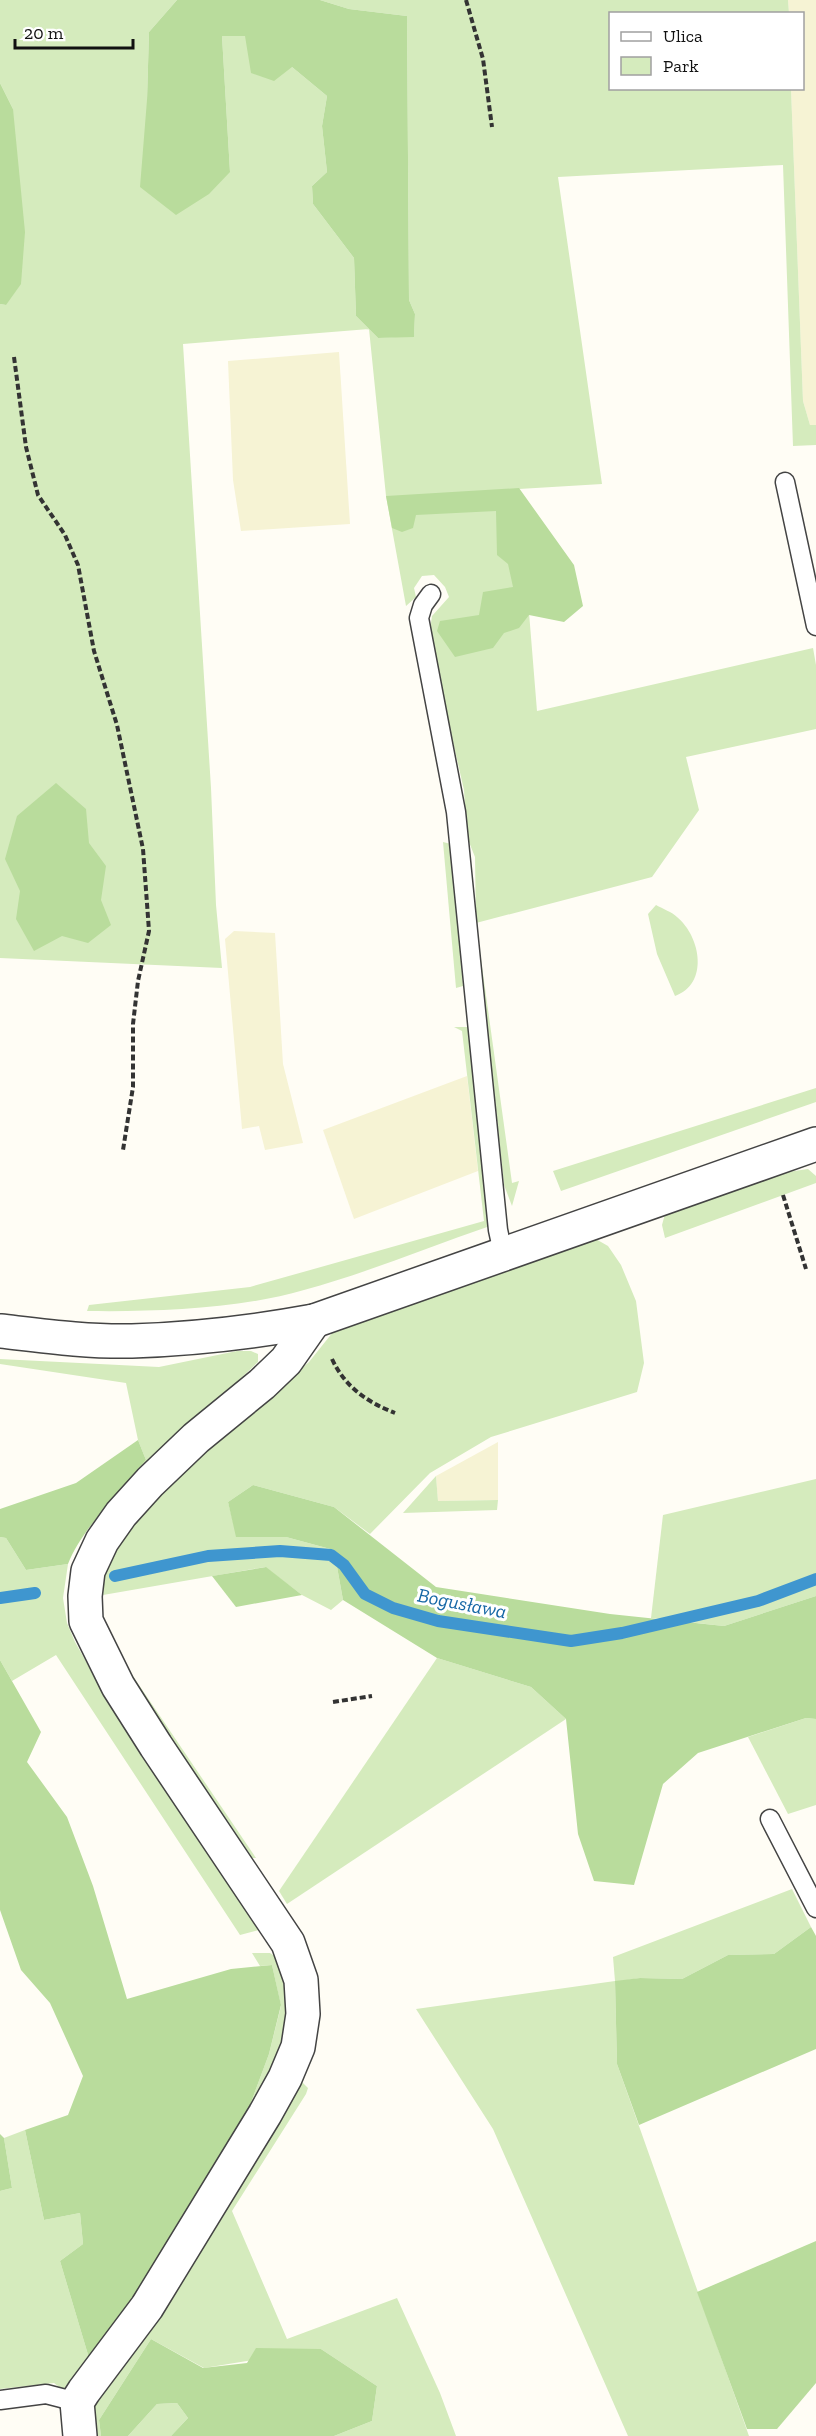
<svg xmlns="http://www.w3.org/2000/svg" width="816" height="2436" font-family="'Zilla Slab',serif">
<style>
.farmland{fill:#f6f3d4}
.green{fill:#d5ebbd}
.forest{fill:#b9dc9c}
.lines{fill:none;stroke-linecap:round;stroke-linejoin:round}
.stream{stroke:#3f96cf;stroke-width:12}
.lane-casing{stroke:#444;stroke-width:21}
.street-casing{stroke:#444;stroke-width:36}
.path{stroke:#333;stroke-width:4;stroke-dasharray:6 3;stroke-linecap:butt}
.lane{stroke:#fff;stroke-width:18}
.street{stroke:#fff;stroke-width:33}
.labels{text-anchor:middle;stroke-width:6;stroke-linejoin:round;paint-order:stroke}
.water-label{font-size:20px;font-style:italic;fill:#1768a6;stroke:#fff}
</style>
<rect width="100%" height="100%" fill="#fffdf5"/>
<g class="farmland">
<path d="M 788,0 L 816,0 L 816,425 L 810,425 L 803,401 L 791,89 L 802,88 L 802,14 L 789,13 Z"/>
<path d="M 339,352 L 350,524 L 241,531 L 233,480 L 228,361 Z"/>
<path d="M 234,931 L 275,933 L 283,1064 L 303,1143 L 265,1150 L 259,1126 L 242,1129 L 225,939 Z"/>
<path d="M 467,1076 L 478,1171 L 354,1219 L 323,1130 Z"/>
<path d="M 498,1442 L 498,1500 L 438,1501 L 436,1476 Z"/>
</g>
<g class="green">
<path d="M 0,0 L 177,0 L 149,32 L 147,100 L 230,172 L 222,36 L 245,36 L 292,67 L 327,96 L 322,126 L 327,172 L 312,186 L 313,204 L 354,258 L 356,316 L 378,338 L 414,336 L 415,314 L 409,300 L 407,16 L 349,9 L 320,0 L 788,0 L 789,13 L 610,14 L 610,88 L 791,89 L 803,401 L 810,425 L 816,425 L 816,445 L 793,446 L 783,165 L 558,177 L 602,484 L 519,489 L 537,711 L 813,648 L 816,665 L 816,729 L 686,757 L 699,810 L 652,877 L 476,923 L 512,1183 L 519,1181 L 512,1206 L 504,1185 L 476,923 L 475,857 L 467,837 L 464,790 L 429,637 L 432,616 L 449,597 L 445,587 L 434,575 L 422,576 L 414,588 L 416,597 L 406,606 L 386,496 L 369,329 L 183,344 L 211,788 L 216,905 L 222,968 L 0,958 L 0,304 L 6,305 L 13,109 L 0,83 Z"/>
<path d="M 443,842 L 451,844 L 463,986 L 456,988 Z"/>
<path d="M 656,905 C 663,909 672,912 677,917 C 701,937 709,984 675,996 L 657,954 L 648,914 Z"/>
<path d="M 454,1027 L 468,1027 L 492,1220 L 490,1226 C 428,1247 367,1273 304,1290 C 240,1309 154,1312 87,1311 L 89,1305 L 250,1287 L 484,1221 L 462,1031 Z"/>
<path d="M 816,1088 L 816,1102 L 561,1191 L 553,1171 Z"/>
<path d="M 808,1169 L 816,1176 L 816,1183 L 665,1238 L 662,1225 L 665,1214 L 774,1174 Z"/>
<path d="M 594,1238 L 608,1246 L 621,1265 L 636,1301 L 644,1363 L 637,1392 L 491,1437 L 430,1473 L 370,1534 L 334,1507 L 253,1485 L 228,1502 L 237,1537 L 286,1537 L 334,1550 L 343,1600 L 331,1610 L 302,1595 L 265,1567 L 103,1595 L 105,1568 L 116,1542 L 146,1503 L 309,1362 L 333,1332 Z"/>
<path d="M 237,1351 L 251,1351 L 258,1354 L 258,1362 L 160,1454 L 94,1523 L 146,1460 L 138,1440 L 126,1383 L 0,1364 L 0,1359 L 159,1367 Z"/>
<path d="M 436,1476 L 438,1501 L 498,1500 L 497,1510 L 403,1513 Z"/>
<path d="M 816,1479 L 816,1596 L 724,1626 L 651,1618 L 663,1515 Z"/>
<path d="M 0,1537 L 6,1538 L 26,1570 L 68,1564 L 63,1598 L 67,1623 L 75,1642 L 101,1688 L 262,1923 L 259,1930 L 240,1935 L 56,1655 L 12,1681 L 0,1660 Z"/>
<path d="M 118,1654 L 256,1858 L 248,1858 L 131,1685 Z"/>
<path d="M 437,1658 L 531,1687 L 566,1719 L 287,1904 L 279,1891 Z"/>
<path d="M 806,1718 L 816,1719 L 816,1805 L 788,1814 L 748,1737 Z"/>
<path d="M 792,1889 L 811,1927 L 774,1954 L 728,1955 L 682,1979 L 640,1978 L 615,1982 L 617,2064 L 749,2436 L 628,2436 L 493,2129 L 416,2009 L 615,1981 L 613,1957 Z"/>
<path d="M 252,1953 L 270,1953 L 279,1959 L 291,2000 L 291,2030 L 240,2132 L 269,2054 L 281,2006 L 272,1965 L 260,1966 Z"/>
<path d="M 301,2081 L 308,2088 L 306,2094 L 232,2211 L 287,2339 L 397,2298 L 440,2393 L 456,2436 L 334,2436 L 372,2421 L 377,2386 L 321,2349 L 204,2368 L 151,2339 L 99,2420 L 101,2436 L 92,2436 L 93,2411 L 103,2387 Z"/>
<path d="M 25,2130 L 44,2220 L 80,2213 L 83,2244 L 60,2261 L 89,2358 L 63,2390 L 54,2383 L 0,2389 L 0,2191 L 12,2188 L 4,2138 Z"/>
<path d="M 177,2403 L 188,2418 L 171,2436 L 128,2436 L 157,2404 Z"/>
</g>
<g class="forest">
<path d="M 177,0 L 320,0 L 349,9 L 407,16 L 409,300 L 415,314 L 414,337 L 378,338 L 356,316 L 354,258 L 313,204 L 312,186 L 327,172 L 322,126 L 327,96 L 292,67 L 274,81 L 251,73 L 245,36 L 222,36 L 230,172 L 209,194 L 176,215 L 140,187 L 147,100 L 149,32 Z"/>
<path d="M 0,83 L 13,109 L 25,232 L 21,284 L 6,305 L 0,304 Z"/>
<path d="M 519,488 L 574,565 L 583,606 L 564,622 L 529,615 L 519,628 L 504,633 L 493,648 L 455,657 L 437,631 L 440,621 L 479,615 L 483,592 L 513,587 L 508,564 L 497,555 L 496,511 L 416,515 L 413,528 L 402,532 L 392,528 L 386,496 Z"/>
<path d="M 56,783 L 86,809 L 89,843 L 106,866 L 101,900 L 111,925 L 88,943 L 62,936 L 34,951 L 16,919 L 20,891 L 5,859 L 17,816 Z"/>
<path d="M 138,1440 L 146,1460 C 122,1489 81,1530 68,1564 L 26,1570 L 6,1538 L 0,1537 L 0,1509 L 76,1483 Z"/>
<path d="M 253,1485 L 334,1507 L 436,1587 L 610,1614 L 724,1626 L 816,1596 L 816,1719 L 806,1718 L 698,1753 L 663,1784 L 634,1885 L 594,1881 L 578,1834 L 566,1719 L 531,1687 L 437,1658 L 343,1600 L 334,1550 L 286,1537 L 236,1537 L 228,1502 Z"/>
<path d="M 266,1567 L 302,1595 L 236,1607 L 212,1576 Z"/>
<path d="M 0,1660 L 41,1732 L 27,1762 L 67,1817 L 93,1886 L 127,1999 L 231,1969 L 272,1965 L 281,2005 L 269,2054 L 240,2132 L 168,2248 L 89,2358 L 60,2261 L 83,2244 L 80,2213 L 44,2220 L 25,2130 L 68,2115 L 83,2076 L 50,2003 L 21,1970 L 0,1910 Z"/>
<path d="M 811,1927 L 816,1936 L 816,2049 L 639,2125 L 617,2064 L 615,1981 L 640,1978 L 682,1979 L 728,1955 L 774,1954 Z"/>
<path d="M 0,2134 L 4,2138 L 12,2188 L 0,2191 Z"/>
<path d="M 816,2241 L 816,2383 L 777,2429 L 747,2429 L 697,2292 Z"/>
<path d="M 151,2339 L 203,2368 L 247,2363 L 256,2348 L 321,2349 L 377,2386 L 372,2421 L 334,2436 L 171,2436 L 188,2418 L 177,2403 L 157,2404 L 128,2436 L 101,2436 L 99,2420 Z"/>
</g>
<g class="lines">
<g class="stream">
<path d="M 115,1576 L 208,1556 L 280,1551 L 331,1555 L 344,1565 L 365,1594 L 393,1608 L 438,1621 L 571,1641 L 622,1633 L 758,1601 L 816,1579"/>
<path d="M 0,1598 L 35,1593"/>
</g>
<defs>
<g id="lane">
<path d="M 785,482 L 816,626"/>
<path d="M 431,594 L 423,605 L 419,618 L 456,812 L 498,1230 L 503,1253"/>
<path d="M 770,1819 L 816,1908"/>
<path d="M 0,2400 L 46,2394 L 77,2402"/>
</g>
<g id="street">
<path d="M 0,1331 C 44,1336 88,1342 132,1341 C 193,1339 254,1332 314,1321 L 816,1144"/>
<path d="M 80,2436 L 77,2402 L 84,2391 L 147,2307 L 265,2114 L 285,2078 L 298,2047 L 303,2014 L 301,1980 L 288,1943 L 156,1746 L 118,1686 L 86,1621 L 85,1596 L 88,1571 L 102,1541 L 121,1514 L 150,1482 L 196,1438 L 262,1384 L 286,1361 L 314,1321"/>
</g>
</defs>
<use href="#lane" class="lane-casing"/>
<use href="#street" class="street-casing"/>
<g class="path">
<path d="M 466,0 L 483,59 L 492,127"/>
<path d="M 14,357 L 26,447 L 38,495 L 65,535 L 78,565 L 94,651 L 117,725 L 143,849 L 149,931 L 138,981 L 133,1024 L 133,1087 L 123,1150"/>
<path d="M 783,1195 L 806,1269"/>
<path d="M 332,1359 C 345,1387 367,1402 395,1413"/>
<path d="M 333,1702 L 372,1696"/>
</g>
<use href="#lane" class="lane"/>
<use href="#street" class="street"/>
</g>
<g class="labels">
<g class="water-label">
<text transform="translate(462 1603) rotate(11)" y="7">Bogusława</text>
</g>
</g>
<rect x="609" y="12" width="195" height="78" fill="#ffffff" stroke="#a0a0a0" stroke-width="1.5"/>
<rect x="621" y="32" width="30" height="9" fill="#ffffff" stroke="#a0a0a0" stroke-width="1.5"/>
<text x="663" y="42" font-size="18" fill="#111111">Ulica</text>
<rect x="621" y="57" width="30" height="18" fill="#d5ebbd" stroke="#a0a0a0" stroke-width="1.5"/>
<text x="663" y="72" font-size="18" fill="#111111">Park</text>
<path d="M15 39v9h118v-9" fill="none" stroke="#111111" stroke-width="3"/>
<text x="24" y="39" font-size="18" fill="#111111" stroke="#ffffff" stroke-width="4.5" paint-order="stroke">20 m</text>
</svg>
